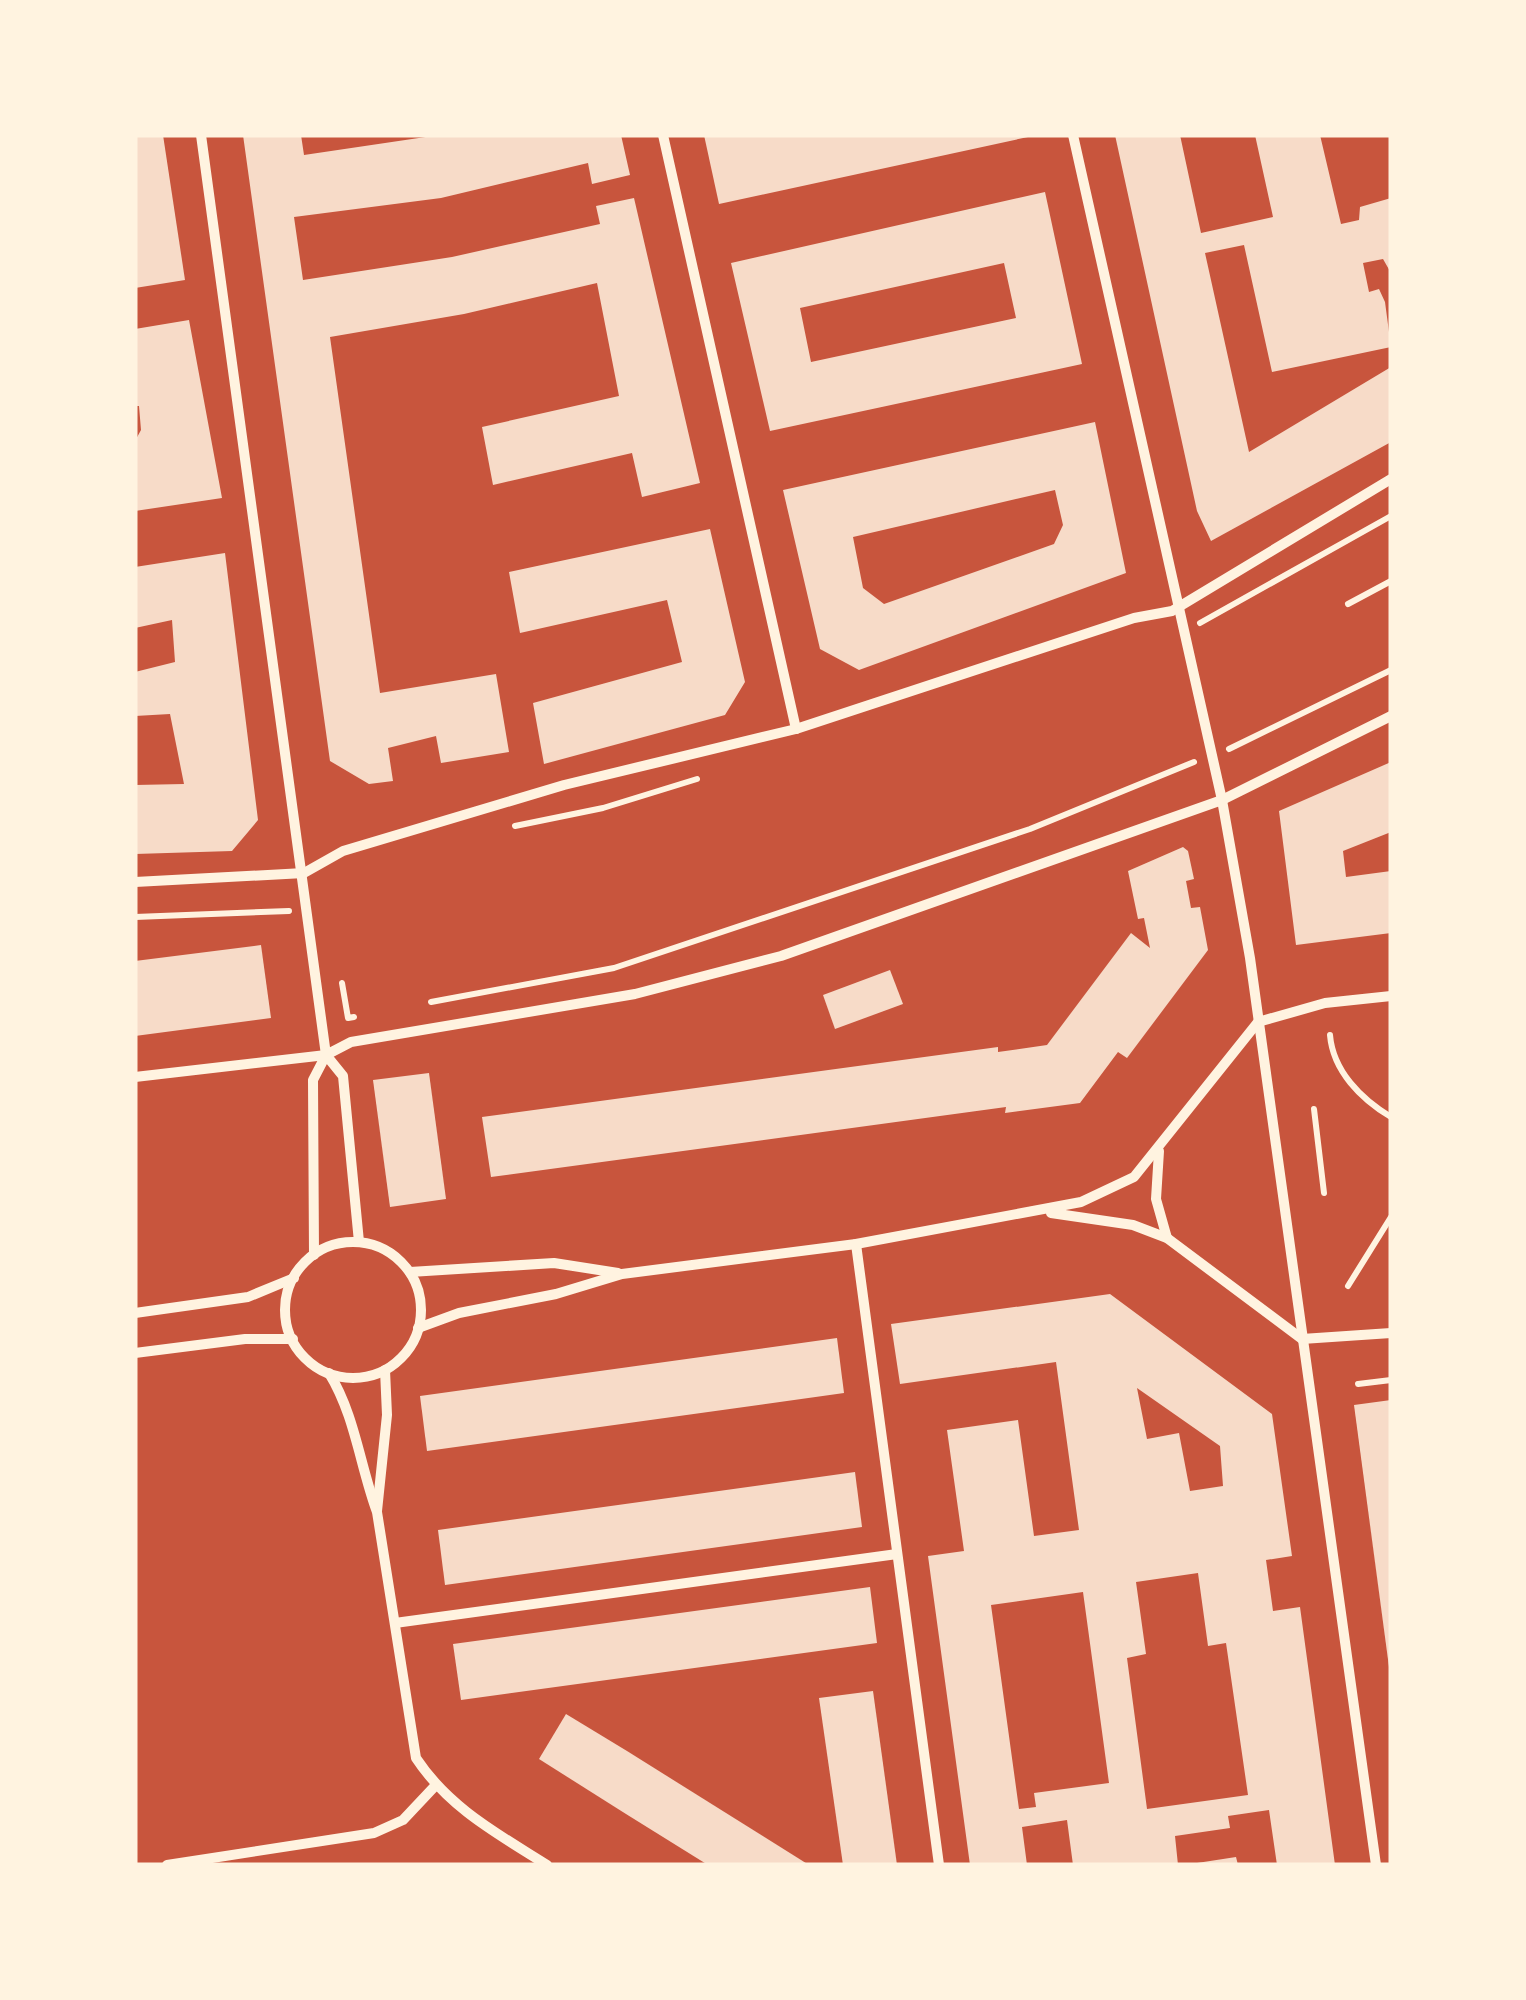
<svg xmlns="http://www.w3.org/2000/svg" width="1526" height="2000" font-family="Commissioner,sans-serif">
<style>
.building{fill:#f7dbc8;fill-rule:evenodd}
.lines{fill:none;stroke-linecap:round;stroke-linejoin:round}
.path{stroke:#fff3e0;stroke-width:6}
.minor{stroke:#fff3e0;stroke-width:10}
</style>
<rect width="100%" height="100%" fill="#c8553d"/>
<g class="building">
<path d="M 135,135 L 163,135 L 185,280 L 135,288 Z"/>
<path d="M 243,135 L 301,135 L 304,155 L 439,135 L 621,135 L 630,175 L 592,184 L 588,163 L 441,198 L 294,217 L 303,280 L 452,257 L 600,224 L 596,206 L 634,198 L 700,483 L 642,497 L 632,453 L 493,485 L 482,427 L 619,396 L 597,283 L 464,314 L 330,337 L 380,693 L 496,674 L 509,752 L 441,763 L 436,736 L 388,748 L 393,781 L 369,784 L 330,761 Z"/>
<path d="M 704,135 L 1028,135 L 1028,137 L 719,204 Z"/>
<path d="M 1115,135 L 1180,135 L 1201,233 L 1273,217 L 1255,135 L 1320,135 L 1341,224 L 1359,220 L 1360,207 L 1391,198 L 1391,273 L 1383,259 L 1363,263 L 1369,292 L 1379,289 L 1385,302 L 1391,347 L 1272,372 L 1244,245 L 1205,253 L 1249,452 L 1391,367 L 1391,442 L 1211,541 L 1197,511 Z"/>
<path d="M 1045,192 L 1082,364 L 770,431 L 731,263 ZM 1004,263 L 1016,318 L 811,362 L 800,308 Z"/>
<path d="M 189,320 L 222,498 L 135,511 L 135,441 L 141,430 L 139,406 L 135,406 L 135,329 Z"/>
<path d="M 1095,422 L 1126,573 L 859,670 L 820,649 L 783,490 ZM 1055,490 L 1063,525 L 1054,544 L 884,604 L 863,588 L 853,537 Z"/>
<path d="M 710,529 L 745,682 L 725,715 L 544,764 L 533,703 L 682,662 L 667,600 L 520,633 L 509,572 Z"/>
<path d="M 225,553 L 258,820 L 232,851 L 135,854 L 135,785 L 184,784 L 170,714 L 135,716 L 135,672 L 175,662 L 172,620 L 135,628 L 135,567 Z"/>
<path d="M 1391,762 L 1391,832 L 1343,851 L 1346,877 L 1391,871 L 1391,933 L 1296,945 L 1279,811 Z"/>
<path d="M 1183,847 L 1188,851 L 1194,879 L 1186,881 L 1191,908 L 1200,907 L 1208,950 L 1127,1058 L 1118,1052 L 1080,1103 L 1005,1113 L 1006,1107 L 491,1177 L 482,1117 L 998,1047 L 998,1052 L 1047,1045 L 1131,933 L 1150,948 L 1144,918 L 1138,919 L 1128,871 Z"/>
<path d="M 261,945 L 271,1018 L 135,1036 L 135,961 Z"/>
<path d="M 890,970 L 903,1004 L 835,1029 L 823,995 Z"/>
<path d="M 429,1073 L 446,1199 L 390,1207 L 373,1080 Z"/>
<path d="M 1110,1294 L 1272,1414 L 1292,1556 L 1266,1560 L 1273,1611 L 1300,1607 L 1335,1865 L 1277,1865 L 1269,1810 L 1228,1816 L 1230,1828 L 1175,1836 L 1178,1865 L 1073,1865 L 1067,1820 L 1022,1827 L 1027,1865 L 970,1865 L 928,1556 L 964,1551 L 947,1430 L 1018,1420 L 1034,1536 L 1079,1530 L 1056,1362 L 900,1384 L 891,1324 ZM 1137,1388 L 1220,1446 L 1223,1486 L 1190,1491 L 1179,1433 L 1147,1439 ZM 1198,1573 L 1208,1646 L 1226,1643 L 1248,1795 L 1147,1809 L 1127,1658 L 1146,1654 L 1136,1582 ZM 1083,1592 L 1109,1783 L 1034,1793 L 1036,1807 L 1019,1809 L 991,1605 Z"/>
<path d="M 837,1338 L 844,1393 L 427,1451 L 420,1396 Z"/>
<path d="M 1391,1400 L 1391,1667 L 1389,1667 L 1354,1405 Z"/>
<path d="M 855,1472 L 862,1527 L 445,1585 L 438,1530 Z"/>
<path d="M 870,1587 L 877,1643 L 461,1700 L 453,1644 Z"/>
<path d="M 873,1691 L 897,1865 L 843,1865 L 819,1698 Z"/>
<path d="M 566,1714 L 627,1751 L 809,1865 L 708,1865 L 626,1814 L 539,1759 Z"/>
<path d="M 1236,1857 L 1238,1865 L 1197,1865 L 1197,1863 Z"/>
</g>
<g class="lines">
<g class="path">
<path d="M 1348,604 L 1391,581"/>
<path d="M 1200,623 L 1391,516"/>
<path d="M 1229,749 L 1391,670"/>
<path d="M 515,826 L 603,808 L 697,779"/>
<path d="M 135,917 L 289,911"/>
<path d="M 342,983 L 348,1018 L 354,1017"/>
<path d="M 431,1002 L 614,968 L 1030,829 L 1194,762"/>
<path d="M 1330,1035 C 1333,1071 1361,1099 1391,1117"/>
<path d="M 1314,1109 L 1324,1193"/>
<path d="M 1348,1286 L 1391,1217"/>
<path d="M 1358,1384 L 1391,1380"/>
</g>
<g class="minor">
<path d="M 201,135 L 326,1055"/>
<path d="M 663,135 L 796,729"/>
<path d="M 1073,135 L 1222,800 L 1250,958 L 1376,1865"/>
<path d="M 135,882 L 304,873 L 343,851 L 564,785 L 796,729 L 1134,618 L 1172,611 L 1391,479"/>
<path d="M 326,1055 L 343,1076 L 359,1242"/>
<path d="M 135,1077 L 326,1055 L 351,1042 L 635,994 L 781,956 L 1222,800 L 1391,716"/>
<path d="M 1159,1151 L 1156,1199 L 1167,1238"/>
<path d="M 1051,1213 L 1133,1225 L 1167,1238 L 1302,1339 L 1391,1333"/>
<circle cx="353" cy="1310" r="68"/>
<path d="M 856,1244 L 939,1865"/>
<path d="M 314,1255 L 313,1080 L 326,1055"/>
<path d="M 410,1272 L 554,1263 L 618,1273"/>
<path d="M 135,1313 L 248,1297 L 294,1278"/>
<path d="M 418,1328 L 459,1313 L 556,1294 L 622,1274 L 856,1244 L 1081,1202 L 1134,1177 L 1258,1022 L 1325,1003 L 1391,996"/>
<path d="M 135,1353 L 245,1339 L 293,1339"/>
<path d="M 329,1373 C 355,1415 360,1466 377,1512 L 416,1758 C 449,1808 498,1834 547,1865"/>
<path d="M 377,1511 L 387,1415 L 385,1370"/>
<path d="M 395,1623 L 897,1554"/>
<path d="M 167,1865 L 374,1833 L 403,1820 L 435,1786"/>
</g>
</g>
<rect width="1526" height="2000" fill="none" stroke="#fff3e0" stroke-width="275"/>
</svg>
